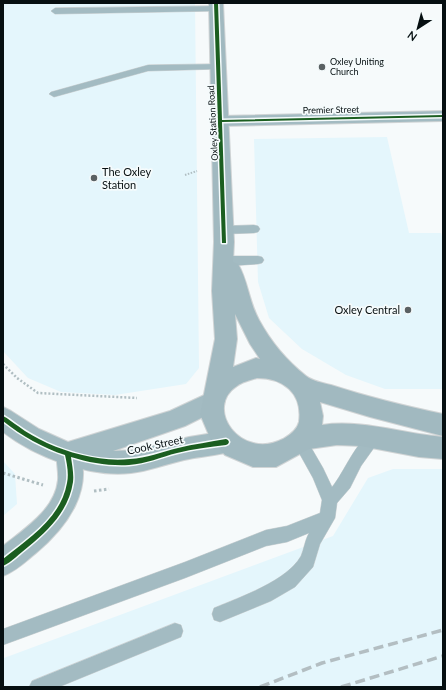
<svg xmlns="http://www.w3.org/2000/svg" width="446" height="690" font-family="Lato,sans-serif">
<style>
.built{fill:#e4f6fc}
.lines{fill:none;stroke-linecap:round;stroke-linejoin:round}
.service-casing{stroke:#d0d4d5;stroke-width:1}
.minor-casing{stroke:#d0d4d5;stroke-width:2}
.tertiary-casing{stroke:#d0d4d5;stroke-width:2}
.secondary-casing{stroke:#d0d4d5;stroke-width:2}
.path-far2{stroke:#b0bec2;stroke-width:2;stroke-dasharray:1.5 1.5;stroke-linecap:butt}
.path-far1{stroke:#b0bec2;stroke-width:2.5;stroke-dasharray:2 2;stroke-linecap:butt}
.path{stroke:#b0bec2;stroke-width:3;stroke-dasharray:2.5 2.5;stroke-linecap:butt}
.service{fill:#a3bbc2;fill-rule:evenodd}
.minor{fill:#a3bbc2;fill-rule:evenodd}
.tertiary{fill:#a3bbc2;fill-rule:evenodd}
.secondary{fill:#a1b9c0;fill-rule:evenodd}
.rail{stroke:#b3bec2;stroke-width:3.5;stroke-dasharray:10 5;stroke-linecap:butt}
.cycleway-casing{stroke:#f5fbfc;stroke-width:3}
.cycleway{fill:#1b5e20;fill-rule:evenodd}
.poi-dot{fill:#5a6163;stroke:#f5fbfc;stroke-width:1.5}
.labels{text-anchor:middle;stroke-width:3.5;stroke-linejoin:round;paint-order:stroke}
.far-poi-label{font-size:9px;fill:#060f11;stroke:#f5fbfc;text-anchor:start}
.far-street-label{font-size:9px;fill:#060f11;stroke:#f5fbfc}
.poi-label{font-size:11px;fill:#060f11;stroke:#f5fbfc;text-anchor:start}
.street-label{font-size:11px;fill:#060f11;stroke:#f5fbfc}
</style>
<rect width="100%" height="100%" fill="#f6fafb"/>
<g class="built">
<path d="M 3,3 L 195,3 L 199,368 L 186,384 L 115,395 L 61,392 L 28,378 L 3,351 Z"/>
<path d="M 387,137 L 409,233 L 441,233 L 443,241 L 443,389 L 385,389 L 346,375 L 302,349 L 269,318 L 258,282 L 254,139 Z"/>
<path d="M 3,461 L 15,474 L 17,504 L 3,516 Z"/>
<path d="M 393,469 L 443,469 L 443,687 L 3,687 L 4,658 L 333,536 L 368,478 Z"/>
</g>
<g class="lines">
<defs>
<g id="service">
<path d="M 216,6 L 220,9 L 219,11 L 55,14 L 51,11 L 55,8 Z"/>
<path d="M 218,64 L 223,67 L 221,69 L 148,71 L 54,97 L 49,94 L 51,92 L 148,65 Z"/>
<path d="M 254,225 L 258,226 L 260,229 L 258,232 L 254,233 L 224,234 L 220,233 L 218,230 L 220,227 L 224,226 Z"/>
<path d="M 229,256 L 258,256 L 262,257 L 264,260 L 262,263 L 258,264 L 229,266 L 225,264 L 223,261 L 225,258 Z"/>
<path d="M 374,432 L 379,433 L 381,438 L 361,466 L 350,488 L 337,503 L 335,518 L 320,544 L 313,567 L 295,587 L 271,601 L 220,622 L 214,620 L 212,614 L 214,608 C 240,597 287,581 301,556 C 304,549 305,540 309,533 L 287,542 L 266,546 L 185,578 L 3,645 L 3,629 L 185,562 L 266,530 L 287,526 L 320,513 L 322,500 L 313,478 L 293,442 L 295,437 L 300,435 L 305,437 L 323,468 L 332,487 C 344,473 357,438 374,432 Z"/>
<path d="M 175,623 L 181,625 L 183,631 L 181,637 L 59,687 L 29,687 L 32,681 Z"/>
</g>
<g id="minor">
<path d="M 443,111 L 443,121 L 220,126 L 214,125 L 212,121 L 214,117 L 220,116 Z"/>
<path d="M 68,443 L 77,446 C 96,488 67,527 36,553 C 25,562 16,571 3,576 L 3,546 C 24,529 55,510 58,480 C 59,467 54,458 59,446 Z"/>
</g>
<path id="tertiary" d="M 213,391 L 221,394 L 225,401 L 221,408 L 185,426 L 113,451 L 137,450 L 189,437 L 226,431 L 235,434 L 238,442 L 235,450 C 218,456 201,456 184,460 C 166,464 149,471 131,473 C 90,478 35,457 3,432 L 3,407 L 11,411 L 39,429 L 68,442 L 170,411 Z"/>
<path id="secondary" d="M 209,3 L 223,3 L 234,242 L 233,262 L 238,264 C 248,281 249,302 259,320 C 271,342 287,361 306,376 C 312,381 323,383 331,385 C 368,397 405,406 443,414 L 443,436 L 370,417 L 320,402 L 323,416 L 322,425 C 362,419 403,434 443,437 L 443,459 L 419,457 L 361,446 L 337,445 L 309,449 L 276,467 L 253,467 L 225,455 L 211,440 L 200,414 L 215,339 L 212,291 L 214,242 ZM 235,314 L 250,344 L 260,359 L 256,358 L 233,367 L 237,339 ZM 257,378 C 283,378 303,393 299,422 C 297,430 290,435 283,439 C 241,461 203,408 237,386 C 242,382 251,380 257,378 Z"/>
</defs>
<use href="#service" class="service-casing"/>
<use href="#minor" class="minor-casing"/>
<use href="#tertiary" class="tertiary-casing"/>
<use href="#secondary" class="secondary-casing"/>
<path class="path-far2" d="M 185,175 L 197,171"/>
<path class="path-far1" d="M 3,364 L 17,378 L 38,393 L 137,398"/>
<g class="path">
<path d="M 3,473 L 43,485"/>
<path d="M 94,491 L 109,489"/>
</g>
<use href="#service" class="service"/>
<use href="#minor" class="minor"/>
<use href="#tertiary" class="tertiary"/>
<use href="#secondary" class="secondary"/>
<g class="rail">
<path d="M 260,687 L 322,663 L 443,630"/>
<path d="M 341,687 L 443,656"/>
</g>
<defs>
<g id="cycleway">
<path d="M 214,3 L 218,3 L 222,120 L 443,115 L 443,117 L 222,122 L 226,242 L 226,243 L 222,243 Z"/>
<path d="M 3,416 C 8,418 13,423 18,426 C 27,433 37,438 47,443 C 72,454 102,462 130,459 C 146,458 162,452 178,448 C 194,444 210,442 226,439 L 228,440 L 229,442 L 228,444 L 226,445 C 210,447 193,449 177,453 C 161,457 146,464 129,465 C 109,466 90,463 71,457 C 72,465 74,474 73,482 C 69,510 49,530 28,547 C 20,553 12,562 3,566 L 3,559 C 29,538 61,518 67,483 C 69,474 67,464 65,455 C 43,448 22,436 3,421 Z"/>
</g>
</defs>
<use href="#cycleway" class="cycleway-casing"/>
<use href="#cycleway" class="cycleway"/>
</g>
<g class="poi-dot">
<circle cx="322" cy="67" r="4"/>
<circle cx="94" cy="178" r="4"/>
<circle cx="408" cy="310" r="4"/>
</g>
<g class="labels">
<g class="far-poi-label">
<text x="330" y="65">Oxley Uniting<tspan x="330" dy="10">Church</tspan></text>
</g>
<g class="far-street-label">
<text transform="translate(331 110) rotate(-1)" y="3">Premier Street</text>
<text transform="translate(213 123) rotate(-93)" y="3">Oxley Station Road</text>
</g>
<g class="poi-label">
<text x="102" y="176">The Oxley<tspan x="102" dy="13">Station</tspan></text>
<text x="400" y="314" text-anchor="end">Oxley Central</text>
</g>
<g class="street-label">
<text transform="translate(155 445) rotate(-12)" y="4">Cook Street</text>
</g>
</g>
<rect width="446" height="690" fill="none" stroke="#060f11" stroke-width="8"/>
<g transform="translate(418 28) rotate(216)" stroke="#f5fbfc" stroke-width="3" paint-order="stroke">
<path d="M0-3L7 15L0 10L-7 15Z" fill="#060f11"/>
<text y="-6" font-size="11" font-weight="bold" text-anchor="middle" fill="#060f11">N</text>
</g>
</svg>
